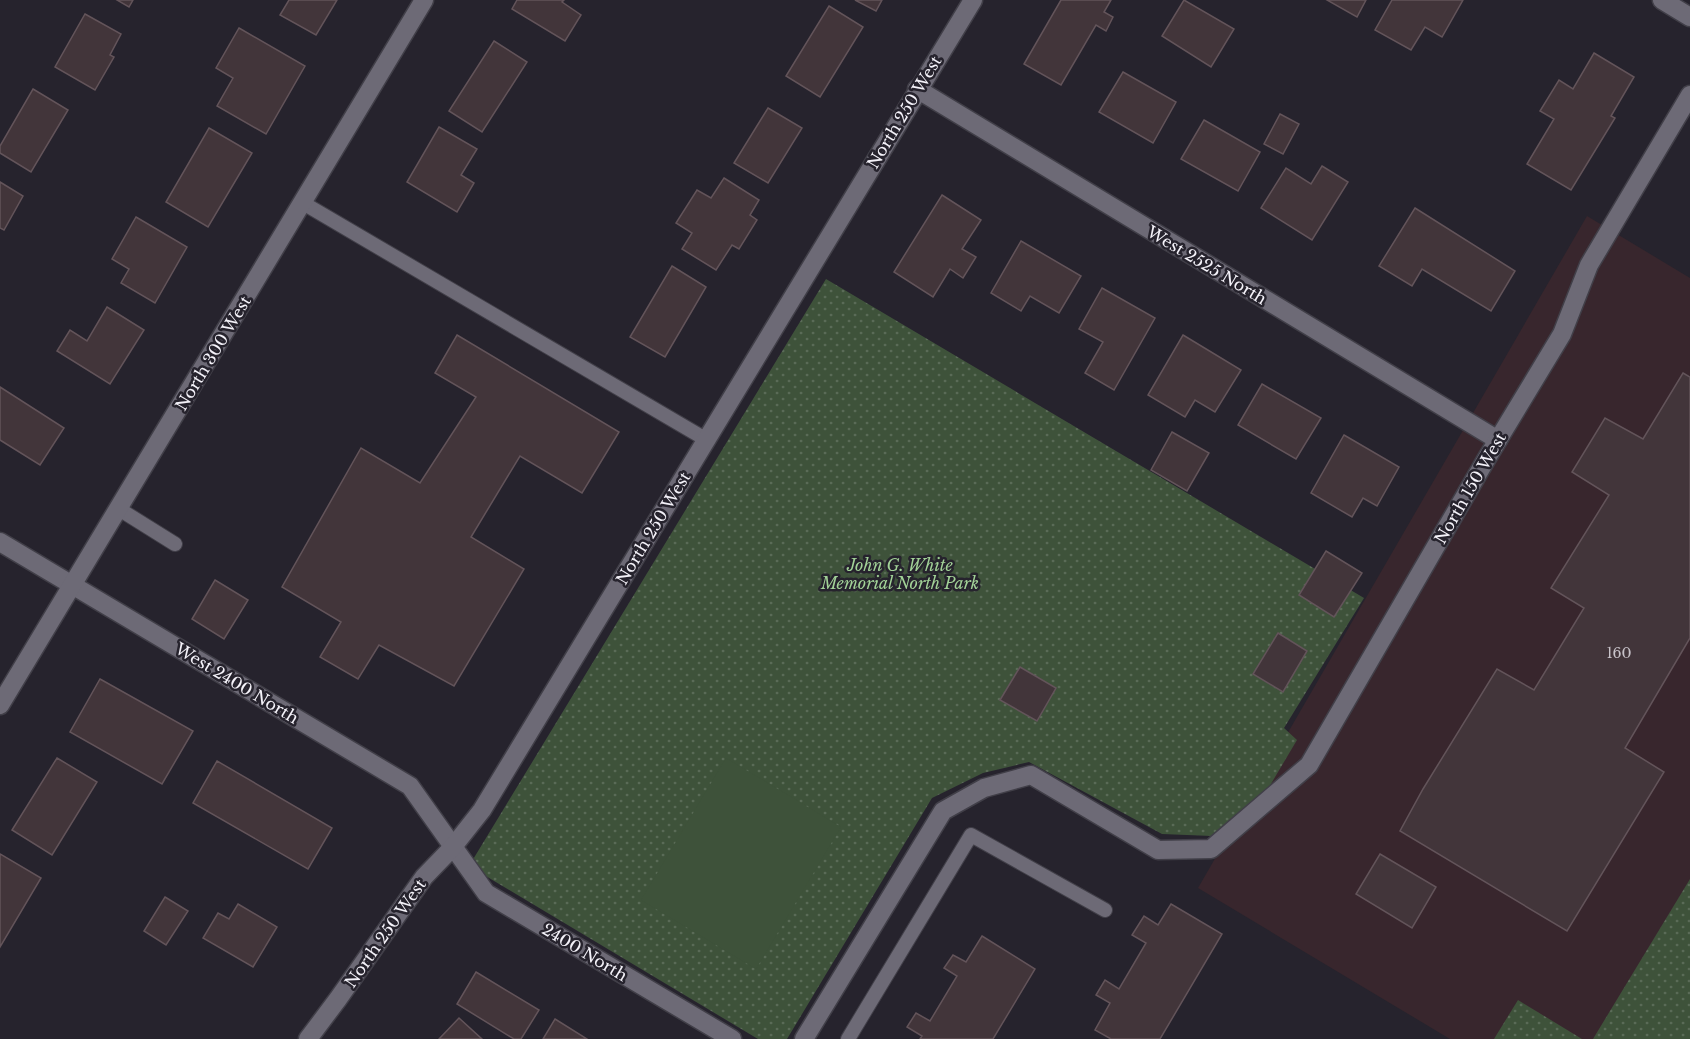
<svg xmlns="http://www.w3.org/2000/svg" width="1690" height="1039" font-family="'Libre Baskerville',serif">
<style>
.education{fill:#38262d}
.park{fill:url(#park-dots)}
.pitch{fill:#3e523a}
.building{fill:#42353a;stroke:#63545a;stroke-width:1.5}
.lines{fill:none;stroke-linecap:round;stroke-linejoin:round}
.lane-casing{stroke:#413f48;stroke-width:16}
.street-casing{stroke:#413f48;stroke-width:21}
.lane{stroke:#6d6a76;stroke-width:14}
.street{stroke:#6d6a76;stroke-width:18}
.labels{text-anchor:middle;stroke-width:5;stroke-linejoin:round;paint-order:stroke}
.number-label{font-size:14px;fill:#c8c3c9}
.street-label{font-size:16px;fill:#f4f2f9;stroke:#26232d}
.park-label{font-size:16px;font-style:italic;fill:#a2d297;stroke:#26232d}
</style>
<defs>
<pattern id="park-dots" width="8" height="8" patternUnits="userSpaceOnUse" patternTransform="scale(1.5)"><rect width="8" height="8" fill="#3e523a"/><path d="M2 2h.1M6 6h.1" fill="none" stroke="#5a6b57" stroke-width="1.8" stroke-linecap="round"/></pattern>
</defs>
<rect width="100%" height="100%" fill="#26232d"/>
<path class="education" d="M 1587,216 L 1690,278 L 1690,1039 L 1450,1039 L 1198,888 Z"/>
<g class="park">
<path d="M 826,279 L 1364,598 L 1284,728 L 1297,740 L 1262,799 L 1212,836 L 1162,834 L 1029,762 L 983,773 L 932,798 L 787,1039 L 758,1039 L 469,866 Z"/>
<path d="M 1690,879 L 1690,1039 L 1593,1039 Z"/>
<path d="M 1518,1000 L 1582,1039 L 1494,1039 Z"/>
</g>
<path class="pitch" d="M 726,758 L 841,827 L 756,969 L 641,900 Z"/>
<g class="building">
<path d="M 117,0 L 133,0 L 129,7 Z"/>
<path d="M 289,0 L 337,0 L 316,35 L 280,15 Z"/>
<path d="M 517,0 L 564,0 L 562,2 L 581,15 L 565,41 L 512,9 Z"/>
<path d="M 855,0 L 882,0 L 876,11 Z"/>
<path d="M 1061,0 L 1111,0 L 1104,12 L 1113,17 L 1106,31 L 1096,25 L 1061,85 L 1024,64 Z"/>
<path d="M 1184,0 L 1234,29 L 1211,67 L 1162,36 Z"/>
<path d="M 1327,0 L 1366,0 L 1357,17 Z"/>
<path d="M 1392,0 L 1463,0 L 1442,37 L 1425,27 L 1411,50 L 1375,30 Z"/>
<path d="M 829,6 L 863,27 L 820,97 L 786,76 Z"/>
<path d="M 85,14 L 121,34 L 110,55 L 114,57 L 95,90 L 55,67 Z"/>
<path d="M 239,28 L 305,66 L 266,134 L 217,106 L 233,78 L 216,68 Z"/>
<path d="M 494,41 L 527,62 L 482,132 L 449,111 Z"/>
<path d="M 1594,53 L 1634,77 L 1611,116 L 1615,118 L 1571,190 L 1527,164 L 1554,119 L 1540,111 L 1559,80 L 1573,89 Z"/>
<path d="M 1123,72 L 1176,102 L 1153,143 L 1099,112 Z"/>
<path d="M 33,89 L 68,110 L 31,172 L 0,153 L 0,146 Z"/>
<path d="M 768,108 L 802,128 L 768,183 L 734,163 Z"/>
<path d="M 1280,114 L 1299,124 L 1283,154 L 1264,144 Z"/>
<path d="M 1204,120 L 1260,152 L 1238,191 L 1181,159 Z"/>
<path d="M 439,127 L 477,149 L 461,175 L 474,183 L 457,212 L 407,182 Z"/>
<path d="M 209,128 L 252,153 L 208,227 L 166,202 Z"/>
<path d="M 1322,166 L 1348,182 L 1312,240 L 1261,208 L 1286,168 L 1311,184 Z"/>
<path d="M 724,178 L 759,200 L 750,215 L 757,220 L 739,249 L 732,245 L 716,270 L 682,249 L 692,233 L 676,223 L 697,190 L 711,198 Z"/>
<path d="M 0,182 L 23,196 L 4,230 L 0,228 Z"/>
<path d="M 942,195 L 981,220 L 962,249 L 976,257 L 963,278 L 950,269 L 933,297 L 894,272 Z"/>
<path d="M 1415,208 L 1515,271 L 1491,311 L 1422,269 L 1412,286 L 1379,266 Z"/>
<path d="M 136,217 L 187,247 L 155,303 L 121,283 L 129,269 L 112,259 Z"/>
<path d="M 1021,241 L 1081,276 L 1059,313 L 1030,296 L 1021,311 L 991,293 Z"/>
<path d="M 672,266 L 706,287 L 665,357 L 630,337 Z"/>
<path d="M 1102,288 L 1155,318 L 1114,390 L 1085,373 L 1103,342 L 1079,329 Z"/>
<path d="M 107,307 L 144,330 L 110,384 L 57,351 L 70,330 L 87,341 Z"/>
<path d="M 457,335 L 619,432 L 582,493 L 520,456 L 471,537 L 524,569 L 454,686 L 379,645 L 358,679 L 320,657 L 341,622 L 282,587 L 361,448 L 420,483 L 476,397 L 435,373 Z"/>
<path d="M 1183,335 L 1241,370 L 1215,412 L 1195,400 L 1185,417 L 1148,395 Z"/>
<path d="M 1683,373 L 1690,377 L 1690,638 L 1625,748 L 1664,772 L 1567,931 L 1400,831 L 1423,789 L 1497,669 L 1534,690 L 1584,608 L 1551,588 L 1609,495 L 1572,472 L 1605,418 L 1643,439 Z"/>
<path d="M 1262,384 L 1321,418 L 1296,459 L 1238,425 Z"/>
<path d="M 0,387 L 64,428 L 40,465 L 0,440 Z"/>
<path d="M 1172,432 L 1209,453 L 1187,491 L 1151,470 Z"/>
<path d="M 1344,435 L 1399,467 L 1377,506 L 1363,498 L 1352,517 L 1311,493 Z"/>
<path d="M 1326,551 L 1362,573 L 1334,617 L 1299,595 Z"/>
<path d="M 215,580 L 248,600 L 224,639 L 192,619 Z"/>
<path d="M 1278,633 L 1307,651 L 1283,692 L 1253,674 Z"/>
<path d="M 1020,667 L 1056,688 L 1037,721 L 1000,700 Z"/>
<path d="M 100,679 L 193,731 L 162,784 L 70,732 Z"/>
<path d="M 57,758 L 97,782 L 52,855 L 12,830 Z"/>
<path d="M 217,761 L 332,828 L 308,869 L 193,803 Z"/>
<path d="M 0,854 L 41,878 L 0,947 Z"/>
<path d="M 1380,854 L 1436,887 L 1412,928 L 1356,894 Z"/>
<path d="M 165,897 L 188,911 L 166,945 L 144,931 Z"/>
<path d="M 238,904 L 277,927 L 253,967 L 203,938 L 218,913 L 229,919 Z"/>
<path d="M 1171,904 L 1222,934 L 1160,1039 L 1111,1039 L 1095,1030 L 1110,1003 L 1096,995 L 1105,980 L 1119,989 L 1146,943 L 1132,935 L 1144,916 L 1158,925 Z"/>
<path d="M 982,936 L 1035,969 L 993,1039 L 920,1039 L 922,1036 L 907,1027 L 916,1013 L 930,1021 L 957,976 L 944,968 L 953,955 L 966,962 Z"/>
<path d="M 476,972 L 539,1010 L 521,1039 L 514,1039 L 457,1004 Z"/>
<path d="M 459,1018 L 482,1039 L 439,1039 Z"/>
<path d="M 555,1019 L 587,1039 L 543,1039 Z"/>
</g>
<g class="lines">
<defs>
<g id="lane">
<path d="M 303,203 L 707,440"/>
<path d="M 119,509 L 175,544"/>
<path d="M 848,1039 L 971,835 L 1105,910"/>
</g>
<g id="street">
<path d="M 1662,0 L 1690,17"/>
<path d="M 917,89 L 1498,440"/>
<path d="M 0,542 L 410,786 L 486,893 L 732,1039"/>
<path d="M 0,705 L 424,0"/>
<path d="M 308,1039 L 338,999 L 424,877 L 452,848 L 482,810 L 973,0"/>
<path d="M 804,1039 L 943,811 L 984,788 L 1031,775 L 1158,850 L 1211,849 L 1309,765 L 1487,458 L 1562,334 L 1589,265 L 1690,95"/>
</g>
</defs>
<use href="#lane" class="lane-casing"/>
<use href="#street" class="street-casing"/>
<use href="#lane" class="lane"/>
<use href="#street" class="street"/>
</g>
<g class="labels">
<g class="number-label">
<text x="1619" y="658">160</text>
</g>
<g class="street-label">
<text transform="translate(904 112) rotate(-59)" y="6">North 250 West</text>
<text transform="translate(1207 265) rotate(31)" y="6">West 2525 North</text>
<text transform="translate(213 353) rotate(-59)" y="6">North 300 West</text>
<text transform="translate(1470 488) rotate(-60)" y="6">North 150 West</text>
<text transform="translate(653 528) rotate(-59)" y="6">North 250 West</text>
<text transform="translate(237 683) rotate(31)" y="6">West 2400 North</text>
<text transform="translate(385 933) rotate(-55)" y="6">North 250 West</text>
<text transform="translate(585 952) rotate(31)" y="6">2400 North</text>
</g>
<g class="park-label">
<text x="900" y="571">John G. White<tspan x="900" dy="18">Memorial North Park</tspan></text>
</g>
</g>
</svg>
